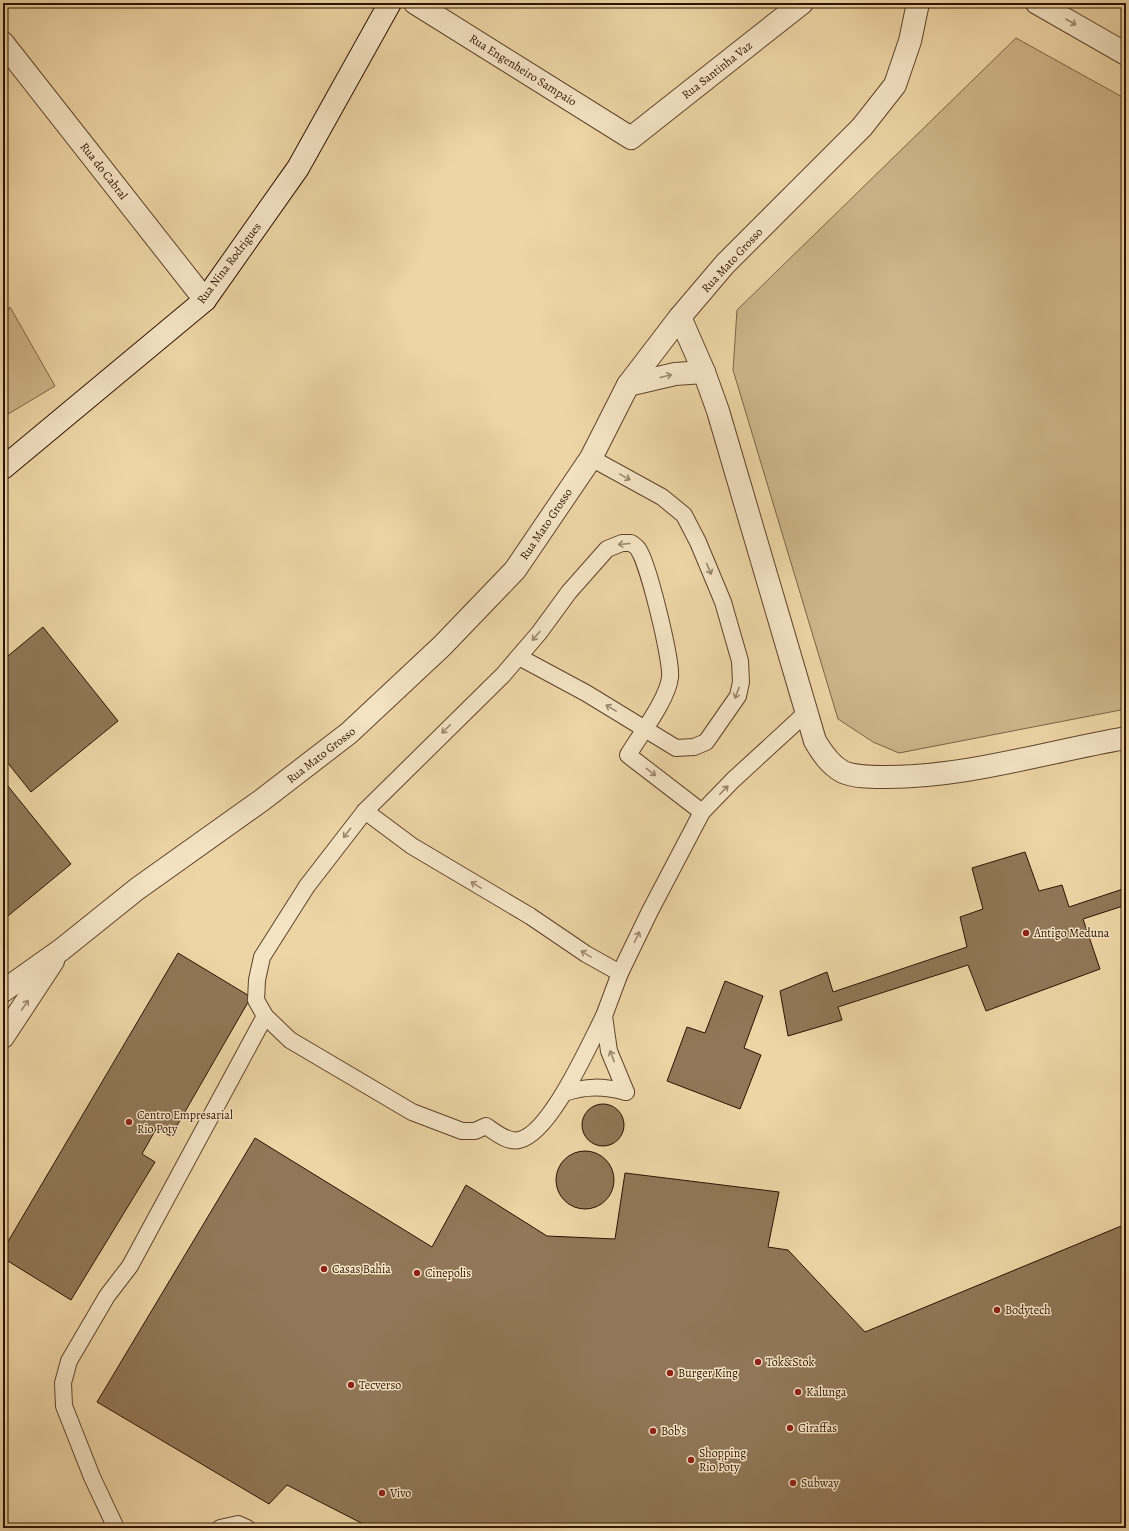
<svg xmlns="http://www.w3.org/2000/svg" width="1129" height="1531" font-family="Alegreya,serif">
<style>
.green{fill:#cdb489;stroke:#7d6346}
.building{fill:#917757;stroke:#2d1202}
.lines{fill:none;stroke-linecap:round;stroke-linejoin:round}
.lane-casing{stroke:#5d432b;stroke-width:18}
.street-casing{stroke:#5d432b;stroke-width:24}
.secondary-casing{stroke:#2d1202;stroke-width:24}
.lane{stroke:#f4e4c4;stroke-width:16}
.street{stroke:#f4e4c4;stroke-width:22}
.secondary{stroke:#f4e4c4;stroke-width:22}
.oneway{stroke:#9a866d}
.poi-dot{fill:#8f2418;stroke:#f4e4c4;stroke-width:1.5}
.labels{text-anchor:middle;stroke-width:3;stroke-linejoin:round;paint-order:stroke}
.street-label{font-size:12px;fill:#2d1202;stroke:#f4e4c4}
.poi-label{font-size:12px;fill:#2d1202;stroke:#f4e4c4;text-anchor:start}
</style>
<rect width="100%" height="100%" fill="#eed5a5"/>
<filter id="stains"><feTurbulence type="fractalNoise" baseFrequency=".005" numOctaves="4"/><feColorMatrix values="0 0 0 0 .2 0 0 0 0 .09 0 0 0 0 .02 0 0 0 .5 -.17"/></filter>
<radialGradient id="worn" r=".72"><stop offset=".6" stop-color="#630" stop-opacity="0"/><stop offset="1" stop-color="#630" stop-opacity=".3"/></radialGradient>
<g class="green">
<path d="M 1016,38 L 1126,99 L 1126,709 L 899,753 L 873,742 L 838,719 L 733,370 L 737,310 Z"/>
<path d="M 10,307 L 55,386 L 3,417 L 3,319 Z"/>
</g>
<g class="building">
<path d="M 43,627 L 118,721 L 31,792 L 3,757 L 3,660 Z"/>
<path d="M 3,780 L 71,864 L 3,920 Z"/>
<path d="M 1025,852 L 1039,891 L 1062,885 L 1069,907 L 1126,888 L 1126,905 L 1083,919 L 1100,969 L 986,1011 L 968,965 L 838,1007 L 842,1020 L 788,1036 L 780,991 L 827,972 L 833,992 L 967,947 L 960,917 L 983,909 L 972,868 Z"/>
<path d="M 178,953 L 251,997 L 171,1136 L 156,1129 L 142,1154 L 155,1162 L 71,1300 L 3,1258 L 3,1250 Z"/>
<path d="M 725,981 L 763,996 L 744,1048 L 761,1055 L 740,1109 L 667,1081 L 687,1027 L 705,1033 Z"/>
<circle cx="603" cy="1125" r="21"/>
<path d="M 255,1138 L 432,1247 L 466,1185 L 547,1236 L 615,1239 L 625,1173 L 779,1192 L 768,1247 L 788,1250 L 865,1332 L 1126,1224 L 1126,1528 L 371,1528 L 287,1485 L 269,1504 L 97,1402 Z"/>
<circle cx="585" cy="1180" r="29"/>
</g>
<g class="lines">
<defs>
<g id="lane">
<path d="M 519,657 L 586,693 L 676,748 L 694,747 L 706,742 L 738,696 L 741,682 L 740,661 L 723,602 L 698,542 L 684,515 L 662,497 L 591,458"/>
<path d="M 365,811 L 412,846 L 530,916 L 586,954 L 620,973"/>
<path d="M 604,1016 C 589,1045 550,1134 519,1140 C 508,1143 495,1132 486,1126 L 475,1131 L 462,1131 L 412,1112 L 290,1040 L 265,1016 L 256,1000 L 257,980 L 262,957 L 307,886 L 365,811 L 503,675 L 539,633 L 569,592 L 607,549 L 622,543 L 631,543 C 634,545 637,547 638,549 C 648,562 672,661 670,677 C 668,699 640,735 628,755 L 702,812"/>
<path d="M 626,1092 L 609,1051 L 604,1016 L 620,973 L 650,911 L 702,812 L 733,780 L 807,712"/>
<path d="M 564,1093 C 587,1086 602,1086 626,1092"/>
<path d="M 116,1528 L 92,1477 L 64,1406 L 63,1383 L 69,1361 L 107,1296 L 130,1266 L 265,1016"/>
<path d="M 220,1528 L 238,1524 L 247,1528"/>
</g>
<g id="street">
<path d="M 415,3 L 631,138 L 802,3"/>
<path d="M 1037,3 L 1126,54"/>
<path d="M 3,43 L 205,300"/>
<path d="M 680,317 L 704,372 L 718,411 L 815,741 C 822,753 830,765 843,772 C 855,777 870,777 882,777 C 965,778 1045,752 1126,738"/>
<path d="M 628,385 L 675,374 L 704,372"/>
<path d="M 3,991 L 61,950 L 137,889 L 262,800 L 349,733 L 442,646 L 515,570 L 591,458 L 628,385 L 680,317 L 725,264 L 862,127 L 895,85 L 910,41 L 918,3"/>
<path d="M 3,1037 L 53,961"/>
</g>
<path id="secondary" d="M 3,468 L 205,300 L 298,168 L 390,3"/>
</defs>
<use href="#lane" class="lane-casing"/>
<use href="#street" class="street-casing"/>
<use href="#secondary" class="secondary-casing"/>
<use href="#lane" class="lane"/>
<use href="#street" class="street"/>
<use href="#secondary" class="secondary"/>
</g>
<defs><path id="oneway-shaft" d="M-6 0H5M1.5-3L5.5 0L1.5 3" fill="none" stroke-width="1.6" stroke-linecap="round" stroke-linejoin="round"/></defs>
<g class="oneway">
<use href="#oneway-shaft" transform="translate(1071 22) rotate(30)"/>
<use href="#oneway-shaft" transform="translate(666 376) rotate(-14)"/>
<use href="#oneway-shaft" transform="translate(625 477) rotate(29)"/>
<use href="#oneway-shaft" transform="translate(624 544) rotate(175)"/>
<use href="#oneway-shaft" transform="translate(709 569) rotate(67)"/>
<use href="#oneway-shaft" transform="translate(536 636) rotate(130)"/>
<use href="#oneway-shaft" transform="translate(737 693) rotate(110)"/>
<use href="#oneway-shaft" transform="translate(611 708) rotate(-149)"/>
<use href="#oneway-shaft" transform="translate(446 729) rotate(135)"/>
<use href="#oneway-shaft" transform="translate(651 772) rotate(38)"/>
<use href="#oneway-shaft" transform="translate(724 790) rotate(-46)"/>
<use href="#oneway-shaft" transform="translate(347 833) rotate(128)"/>
<use href="#oneway-shaft" transform="translate(476 885) rotate(-149)"/>
<use href="#oneway-shaft" transform="translate(637 937) rotate(-64)"/>
<use href="#oneway-shaft" transform="translate(586 954) rotate(-149)"/>
<use href="#oneway-shaft" transform="translate(25 1005) rotate(-56)"/>
<use href="#oneway-shaft" transform="translate(612 1056) rotate(-111)"/>
</g>
<g class="poi-dot">
<circle cx="1026" cy="933" r="4"/>
<circle cx="129" cy="1122" r="4"/>
<circle cx="324" cy="1269" r="4"/>
<circle cx="417" cy="1273" r="4"/>
<circle cx="997" cy="1310" r="4"/>
<circle cx="758" cy="1362" r="4"/>
<circle cx="670" cy="1373" r="4"/>
<circle cx="351" cy="1385" r="4"/>
<circle cx="798" cy="1392" r="4"/>
<circle cx="790" cy="1428" r="4"/>
<circle cx="653" cy="1431" r="4"/>
<circle cx="691" cy="1460" r="4"/>
<circle cx="793" cy="1483" r="4"/>
<circle cx="382" cy="1493" r="4"/>
</g>
<g class="labels">
<g class="street-label">
<text transform="translate(523 70) rotate(32)" y="4">Rua Engenheiro Sampaio</text>
<text transform="translate(717 70) rotate(-38)" y="4">Rua Santinha Vaz</text>
<text transform="translate(104 171) rotate(52)" y="4">Rua do Cabral</text>
<text transform="translate(732 260) rotate(-47)" y="4">Rua Mato Grosso</text>
<text transform="translate(229 263) rotate(-53)" y="4">Rua Nina Rodrigues</text>
<text transform="translate(546 524) rotate(-56)" y="4">Rua Mato Grosso</text>
<text transform="translate(321 755) rotate(-38)" y="4">Rua Mato Grosso</text>
</g>
<g class="poi-label">
<text x="1034" y="937">Antigo Meduna</text>
<text x="137" y="1119">Centro Empresarial<tspan x="137" dy="14">Rio Poty</tspan></text>
<text x="332" y="1273">Casas Bahia</text>
<text x="425" y="1277">Cinepolis</text>
<text x="1005" y="1314">Bodytech</text>
<text x="766" y="1366">Tok&amp;Stok</text>
<text x="678" y="1377">Burger King</text>
<text x="359" y="1389">Tecverso</text>
<text x="806" y="1396">Kalunga</text>
<text x="798" y="1432">Giraffas</text>
<text x="661" y="1435">Bob's</text>
<text x="699" y="1457">Shopping<tspan x="699" dy="14">Rio Poty</tspan></text>
<text x="801" y="1487">Subway</text>
<text x="390" y="1497">Vivo</text>
</g>
</g>
<rect width="1129" height="1531" fill="none" stroke="#eed5a5" stroke-width="16"/>
<rect x="4" y="4" width="1121" height="1523" fill="none" stroke="#2d1202" stroke-width="2"/>
<rect x="8" y="8" width="1113" height="1515" fill="none" stroke="#2d1202"/>
<rect width="100%" height="100%" filter="url(#stains)"/>
<rect width="100%" height="100%" fill="url(#worn)"/>
</svg>
